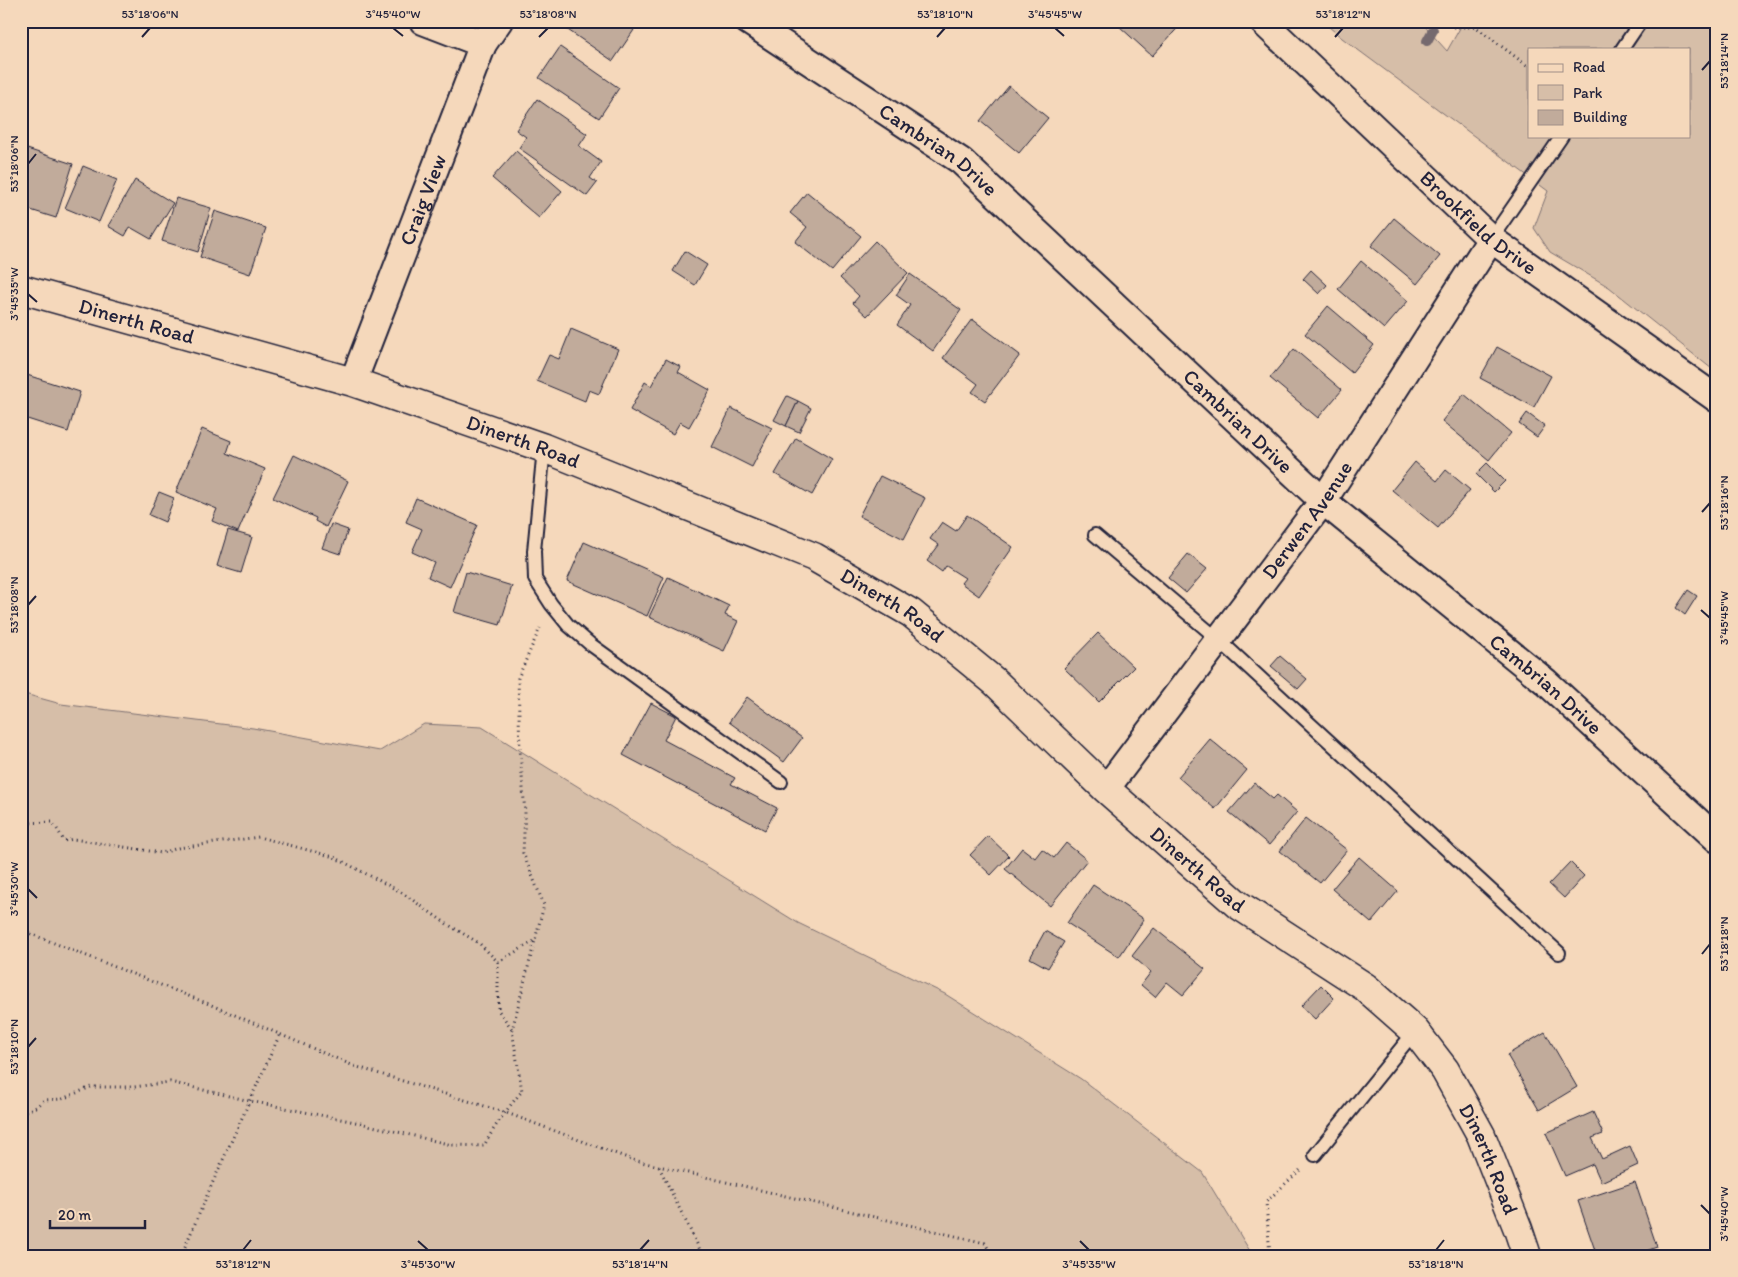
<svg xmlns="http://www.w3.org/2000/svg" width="1738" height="1277" font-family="Itim,sans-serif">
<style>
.green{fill:#d6bea8;stroke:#7c7072;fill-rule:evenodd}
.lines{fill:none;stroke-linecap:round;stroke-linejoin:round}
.stream{stroke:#75696e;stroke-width:10}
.building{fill:#c1ab9b;stroke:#22223b}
.lane-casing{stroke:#22223b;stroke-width:16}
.street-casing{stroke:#22223b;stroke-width:30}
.secondary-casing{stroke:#22223b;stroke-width:31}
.path{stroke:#22223b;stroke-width:3;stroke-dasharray:1 4;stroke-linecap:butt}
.lane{stroke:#f5d8bb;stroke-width:12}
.street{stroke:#f5d8bb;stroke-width:26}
.secondary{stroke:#f5d8bb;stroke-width:28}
.ticks{fill:none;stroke:#22223b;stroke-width:2}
.labels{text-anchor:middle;stroke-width:4.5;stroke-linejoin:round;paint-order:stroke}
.street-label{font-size:21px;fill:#22223b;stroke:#f5d8bb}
.neatline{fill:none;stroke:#22223b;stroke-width:2}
.ticks-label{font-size:12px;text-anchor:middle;fill:#22223b}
</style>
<rect width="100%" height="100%" fill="#f5d8bb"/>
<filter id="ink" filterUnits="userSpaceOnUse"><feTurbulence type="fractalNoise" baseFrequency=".02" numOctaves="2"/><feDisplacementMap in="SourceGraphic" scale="10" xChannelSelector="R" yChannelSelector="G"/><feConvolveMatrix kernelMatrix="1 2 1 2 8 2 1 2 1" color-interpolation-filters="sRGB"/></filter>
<g filter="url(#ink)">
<g class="green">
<path d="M 1322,21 L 1420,21 L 1447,51 L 1464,21 L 1717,21 L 1717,373 L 1609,287 L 1550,252 L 1534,228 L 1548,191 L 1342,38 ZM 1529,49 L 1689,49 L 1689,136 L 1529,136 Z"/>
<path d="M 21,693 L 61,704 L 253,728 L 380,751 L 424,724 L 482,727 L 798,923 L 945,994 L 1081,1079 L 1202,1172 L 1253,1256 L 21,1256 Z"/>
</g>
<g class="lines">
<path class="stream" d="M 1427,41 L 1433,30"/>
</g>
<g class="building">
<path d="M 566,21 L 621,21 L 634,30 L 613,61 L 562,26 Z"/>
<path d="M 1124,21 L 1184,21 L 1152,56 L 1119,26 Z"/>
<path d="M 560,47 L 619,88 L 599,118 L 539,78 Z"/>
<path d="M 1009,86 L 1048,118 L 1019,153 L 980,121 Z"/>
<path d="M 537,99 L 587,134 L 579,146 L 601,162 L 590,178 L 597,183 L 587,196 L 519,148 L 526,137 L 516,130 Z"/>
<path d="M 21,147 L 73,164 L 56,218 L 21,207 Z"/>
<path d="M 516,151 L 562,191 L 539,218 L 492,178 Z"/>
<path d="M 83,166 L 117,180 L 99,222 L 65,208 Z"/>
<path d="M 135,180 L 173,203 L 151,239 L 130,227 L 125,236 L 108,226 Z"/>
<path d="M 807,192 L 861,236 L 832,271 L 795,242 L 807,227 L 790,213 Z"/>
<path d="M 176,198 L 211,208 L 198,252 L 162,241 Z"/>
<path d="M 215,211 L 266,228 L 250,274 L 200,257 Z"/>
<path d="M 1394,218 L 1440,256 L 1417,284 L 1371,246 Z"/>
<path d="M 875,241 L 908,273 L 867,316 L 853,303 L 859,296 L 840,278 Z"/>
<path d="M 685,251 L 707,265 L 695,285 L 673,271 Z"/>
<path d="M 1361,261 L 1408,301 L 1384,329 L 1338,289 Z"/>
<path d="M 1311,270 L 1327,285 L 1319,294 L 1303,279 Z"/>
<path d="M 910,274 L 961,310 L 933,351 L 897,325 L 910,305 L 896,295 Z"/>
<path d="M 1328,306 L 1374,345 L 1352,373 L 1305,334 Z"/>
<path d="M 972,319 L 1020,355 L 985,401 L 972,392 L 978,384 L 943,358 Z"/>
<path d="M 571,329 L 618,349 L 599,394 L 589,390 L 585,401 L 537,381 L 549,355 L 559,359 Z"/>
<path d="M 1497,347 L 1551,376 L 1534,407 L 1480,378 Z"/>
<path d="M 1294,349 L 1342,390 L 1318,418 L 1270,378 Z"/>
<path d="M 666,359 L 681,367 L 678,372 L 710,390 L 689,427 L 680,422 L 673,434 L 630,410 L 645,382 L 651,386 Z"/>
<path d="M 27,375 L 80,392 L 68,432 L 21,417 L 21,393 Z"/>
<path d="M 1464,394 L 1511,433 L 1489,460 L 1442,421 Z"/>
<path d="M 787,396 L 798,401 L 786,426 L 774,420 Z"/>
<path d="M 798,401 L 811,408 L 799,432 L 786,426 Z"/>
<path d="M 731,408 L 772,428 L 752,467 L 712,447 Z"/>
<path d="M 1527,413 L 1545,426 L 1537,437 L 1519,424 Z"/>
<path d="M 202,429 L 231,441 L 227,453 L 265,469 L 238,532 L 212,521 L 217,509 L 176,492 Z"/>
<path d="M 796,438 L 832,459 L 812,495 L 775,474 Z"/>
<path d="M 294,455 L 348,481 L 326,527 L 315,521 L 316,518 L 273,498 Z"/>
<path d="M 1415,462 L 1437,481 L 1446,470 L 1470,490 L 1438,528 L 1392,490 Z"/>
<path d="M 1487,463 L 1505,481 L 1494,492 L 1476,474 Z"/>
<path d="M 880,476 L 925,498 L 904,539 L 859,516 Z"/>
<path d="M 159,492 L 174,498 L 165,522 L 149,515 Z"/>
<path d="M 416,498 L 477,525 L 450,587 L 428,577 L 434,562 L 412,552 L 422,529 L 406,522 Z"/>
<path d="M 967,515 L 1013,547 L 979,596 L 961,583 L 965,578 L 946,566 L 942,572 L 927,561 L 939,545 L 930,539 L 942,522 L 956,531 Z"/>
<path d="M 331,524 L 348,530 L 340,554 L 322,548 Z"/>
<path d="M 228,530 L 252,537 L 241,573 L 217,566 Z"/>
<path d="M 584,542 L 664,577 L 647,616 L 567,581 Z"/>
<path d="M 1188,554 L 1207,569 L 1186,593 L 1168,578 Z"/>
<path d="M 466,572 L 512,586 L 500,625 L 454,612 Z"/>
<path d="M 668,577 L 729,606 L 725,615 L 738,621 L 724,651 L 649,617 Z"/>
<path d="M 1688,590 L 1697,596 L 1685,615 L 1676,608 Z"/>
<path d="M 1098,633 L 1134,667 L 1099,702 L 1064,668 Z"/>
<path d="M 1280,656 L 1307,679 L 1298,689 L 1271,666 Z"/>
<path d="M 747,697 L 802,738 L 784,762 L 729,722 Z"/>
<path d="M 651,703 L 676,716 L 664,740 L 735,778 L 731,784 L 777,808 L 765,830 L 623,755 Z"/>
<path d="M 1210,739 L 1247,770 L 1215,809 L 1178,777 Z"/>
<path d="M 1254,783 L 1273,799 L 1277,795 L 1297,812 L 1269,845 L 1229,812 Z"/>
<path d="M 1306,818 L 1347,850 L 1320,883 L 1280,851 Z"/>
<path d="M 988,836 L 1009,856 L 991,875 L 970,855 Z"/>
<path d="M 1066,843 L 1087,860 L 1050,906 L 1005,869 L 1022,848 L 1035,858 L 1042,849 L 1054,858 Z"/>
<path d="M 1359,857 L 1398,891 L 1371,923 L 1332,889 Z"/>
<path d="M 1570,862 L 1584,876 L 1564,898 L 1549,884 Z"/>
<path d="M 1093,885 L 1144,919 L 1119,957 L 1067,923 Z"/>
<path d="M 1154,928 L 1205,969 L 1183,995 L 1167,982 L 1155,997 L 1141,985 L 1151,972 L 1132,956 Z"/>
<path d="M 1045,931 L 1064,942 L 1048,968 L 1030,958 Z"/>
<path d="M 1321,985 L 1334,998 L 1315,1019 L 1301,1006 Z"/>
<path d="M 1545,1032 L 1577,1087 L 1539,1110 L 1507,1055 Z"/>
<path d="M 1593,1112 L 1603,1134 L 1592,1138 L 1602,1159 L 1630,1146 L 1638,1165 L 1601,1182 L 1593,1164 L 1565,1176 L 1546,1133 Z"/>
<path d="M 1635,1182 L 1657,1247 L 1632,1256 L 1597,1256 L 1578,1201 Z"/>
</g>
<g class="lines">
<defs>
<g id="lane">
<path d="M 1622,49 L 1641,21"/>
<path d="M 1491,239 L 1562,136"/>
<path d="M 544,448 L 534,551 L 535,579 L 551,604 L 568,625 L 590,644 L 781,782"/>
<path d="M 1095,535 L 1219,640 L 1559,953"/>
<path d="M 1315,1155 L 1415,1031"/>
</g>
<g id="street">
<path d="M 423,21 L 483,44"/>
<path id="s1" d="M 748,21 L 961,161 L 1323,501 L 1546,682 L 1717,839"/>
<path id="s2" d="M 1262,21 L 1491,239 L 1717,399"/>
<path id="s3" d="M 353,382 L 483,44 L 499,21"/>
<path id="s4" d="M 1106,789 L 1323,501 L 1491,239"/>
</g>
<g id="secondary">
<path id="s5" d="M 21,289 L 353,382 L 544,448 L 814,557 L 911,613 L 995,682 L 1106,789 L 1237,904 L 1365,987 L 1415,1031 L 1445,1070 L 1481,1135 L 1518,1229 L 1527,1256"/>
</g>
</defs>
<use href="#lane" class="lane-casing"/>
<use href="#street" class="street-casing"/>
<use href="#secondary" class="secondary-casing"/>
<g class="path">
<path d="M 1446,21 L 1451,27 L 1476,27 L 1529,67"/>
<path d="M 21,823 L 53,822 L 64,841 L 73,839 L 162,853 L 178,848 L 259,837 L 334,857 L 401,892 L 447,924 L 479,943 L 498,962 L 498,1010 L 512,1029"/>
<path d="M 21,930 L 209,1004 L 354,1066 L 504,1112 L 633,1160 L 985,1243 L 992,1256"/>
<path d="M 498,962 L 536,940"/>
<path d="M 21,1113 L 36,1107 L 44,1100 L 62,1099 L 91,1087 L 134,1087 L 170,1082 L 250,1101 L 360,1123 L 452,1145 L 484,1146 C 495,1125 508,1108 522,1091 L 512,1030 L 544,905 L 523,853 L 525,813 L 520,751 L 518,678 L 540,628"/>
<path d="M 659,1167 L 703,1256"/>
<path d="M 181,1256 L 212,1184 L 280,1034"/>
<path d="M 1270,1256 L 1266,1202 L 1300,1170"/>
</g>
<use href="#lane" class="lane"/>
<use href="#street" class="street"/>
<use href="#secondary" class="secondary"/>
</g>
</g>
<path class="ticks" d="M 393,28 L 403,36M 1055,28 L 1064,36M 142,37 L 150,28M 539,37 L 548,28M 937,37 L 945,28M 1335,37 L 1343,28M 1702,70 L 1710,61M 28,164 L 36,154M 28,294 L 37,302M 1702,512 L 1710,503M 28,605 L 36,596M 1701,610 L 1710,618M 28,889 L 37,898M 1702,954 L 1710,944M 28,1047 L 36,1038M 1701,1205 L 1710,1214M 418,1241 L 428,1250M 1080,1241 L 1089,1250M 243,1250 L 251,1240M 640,1250 L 649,1240M 1436,1250 L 1444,1240"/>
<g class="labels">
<g class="street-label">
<text dy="7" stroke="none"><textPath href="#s1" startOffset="230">Cambrian Drive</textPath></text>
<text dy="7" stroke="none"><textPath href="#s3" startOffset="195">Craig View</textPath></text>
<text dy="7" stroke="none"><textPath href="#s2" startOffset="296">Brookfield Drive</textPath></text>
<text dy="7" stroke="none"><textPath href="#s5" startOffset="120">Dinerth Road</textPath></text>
<text dy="7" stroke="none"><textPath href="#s1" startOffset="635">Cambrian Drive</textPath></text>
<text dy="7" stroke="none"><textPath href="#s5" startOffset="525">Dinerth Road</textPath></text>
<text dy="7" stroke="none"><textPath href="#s4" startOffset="336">Derwen Avenue</textPath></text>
<text dy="7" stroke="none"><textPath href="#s5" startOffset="930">Dinerth Road</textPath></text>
<text dy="7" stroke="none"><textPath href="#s1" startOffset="1040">Cambrian Drive</textPath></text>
<text dy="7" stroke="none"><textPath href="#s5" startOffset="1335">Dinerth Road</textPath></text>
<text dy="7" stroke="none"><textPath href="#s5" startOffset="1755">Dinerth Road</textPath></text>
</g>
</g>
<rect width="1738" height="1277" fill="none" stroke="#f5d8bb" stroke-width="55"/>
<rect x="1528" y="48" width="162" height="90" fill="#f5d8bb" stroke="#a18f88"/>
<rect x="1538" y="64" width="25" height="8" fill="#f5d8bb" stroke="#a18f88"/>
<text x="1573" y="72" font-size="15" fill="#22223b">Road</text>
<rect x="1538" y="85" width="25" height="15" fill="#d6bea8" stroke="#a18f88"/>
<text x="1573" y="98" font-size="15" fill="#22223b">Park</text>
<rect x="1538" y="110" width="25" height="15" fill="#c1ab9b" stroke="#a18f88"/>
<text x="1573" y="122" font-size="15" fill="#22223b">Building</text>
<path d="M50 1220v8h95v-8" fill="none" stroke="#22223b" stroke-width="2.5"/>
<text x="58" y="1220" font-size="15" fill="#22223b" stroke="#f5d8bb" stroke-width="4" paint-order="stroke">20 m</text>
<rect x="28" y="28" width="1682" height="1222" class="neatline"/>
<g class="ticks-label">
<text x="150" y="18">53°18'06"N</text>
<text x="393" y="18">3°45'40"W</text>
<text x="548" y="18">53°18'08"N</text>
<text x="945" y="18">53°18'10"N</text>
<text x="1055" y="18">3°45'45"W</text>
<text x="1343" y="18">53°18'12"N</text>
<text transform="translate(1724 61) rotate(-90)" y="4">53°18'14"N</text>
<text transform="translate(14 164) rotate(-90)" y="4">53°18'06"N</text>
<text transform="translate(14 294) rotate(-90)" y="4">3°45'35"W</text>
<text transform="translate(1724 503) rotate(-90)" y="4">53°18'16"N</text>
<text transform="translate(14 605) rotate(-90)" y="4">53°18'08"N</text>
<text transform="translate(1724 618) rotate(-90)" y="4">3°45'45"W</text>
<text transform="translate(14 889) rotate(-90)" y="4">3°45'30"W</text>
<text transform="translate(1724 944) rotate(-90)" y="4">53°18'18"N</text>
<text transform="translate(14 1047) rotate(-90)" y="4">53°18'10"N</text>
<text transform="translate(1724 1214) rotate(-90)" y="4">3°45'40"W</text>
<text x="243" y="1268">53°18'12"N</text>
<text x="428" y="1268">3°45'30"W</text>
<text x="640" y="1268">53°18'14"N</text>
<text x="1089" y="1268">3°45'35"W</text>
<text x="1436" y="1268">53°18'18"N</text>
</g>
</svg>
